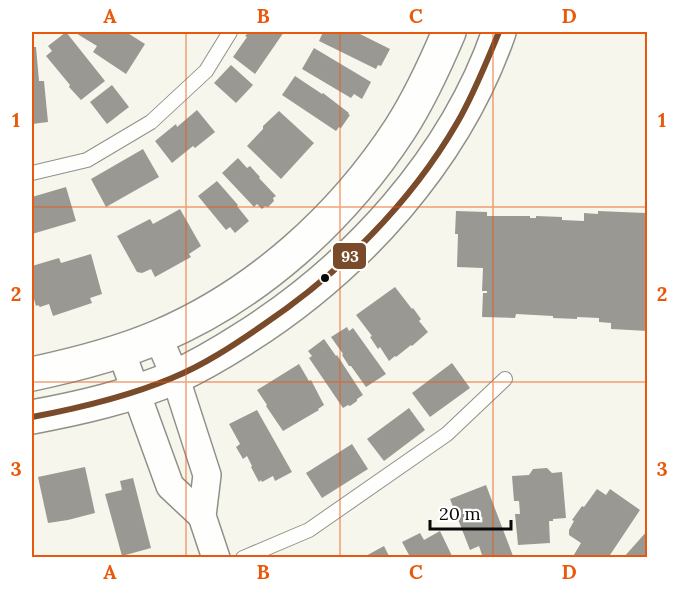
<svg xmlns="http://www.w3.org/2000/svg" width="679" height="589" font-family="Lora,serif">
<style>
.building{fill:#9a9893}
.lines{fill:none;stroke-linecap:round;stroke-linejoin:round}
.service-casing{stroke:#90908b;stroke-width:16}
.minor-casing{stroke:#90908b;stroke-width:30}
.tertiary-casing{stroke:#90908b;stroke-width:36}
.service{stroke:#fefefc;stroke-width:14}
.minor{stroke:#fefefc;stroke-width:27}
.tertiary{stroke:#fefefc;stroke-width:33}
.bus-1-casing{stroke:#fff;stroke-width:10}
.bus-1{stroke:#7a4b2a;stroke-width:6}
.grid{fill:none;stroke:#e8590c;stroke-width:1.5;stroke-opacity:0.55}
.bus-dot{fill:#090909;stroke:#fff;stroke-width:2}
.line-badge{stroke:#fff;stroke-width:2}
.badge-label{font-size:16px;text-anchor:middle;font-weight:bold;fill:#fff}
.neatline{fill:none;stroke:#e8590c;stroke-width:2}
.grid-label{font-size:20px;text-anchor:middle;font-weight:bold;fill:#e8590c}
</style>
<rect width="100%" height="100%" fill="#f7f6ec"/>
<g class="building">
<path d="M 66,32 L 105,81 L 81,100 L 69,87 L 70,85 L 46,56 L 52,51 L 48,46 Z"/>
<path d="M 74,32 L 126,32 L 145,44 L 126,74 L 93,52 L 97,46 Z"/>
<path d="M 249,32 L 284,32 L 255,74 L 233,57 L 247,37 L 245,36 Z"/>
<path d="M 323,32 L 356,32 L 390,49 L 381,66 L 378,65 L 376,69 L 319,41 Z"/>
<path d="M 32,47 L 36,47 L 39,81 L 44,81 L 48,122 L 32,124 Z"/>
<path d="M 314,48 L 371,82 L 362,99 L 354,94 L 351,98 L 302,69 Z"/>
<path d="M 231,65 L 253,85 L 236,103 L 214,83 Z"/>
<path d="M 295,76 L 322,94 L 323,93 L 349,113 L 348,114 L 350,115 L 341,128 L 339,127 L 336,131 L 282,95 Z"/>
<path d="M 112,85 L 129,107 L 107,124 L 90,102 Z"/>
<path d="M 197,110 L 215,132 L 195,148 L 193,146 L 172,163 L 155,141 L 176,124 L 177,127 Z"/>
<path d="M 279,111 L 314,143 L 281,179 L 247,146 L 263,129 L 263,126 Z"/>
<path d="M 143,149 L 159,177 L 106,207 L 91,179 Z"/>
<path d="M 238,158 L 247,168 L 250,166 L 260,177 L 259,178 L 276,196 L 273,198 L 274,201 L 268,207 L 265,206 L 262,209 L 257,204 L 254,207 L 222,173 Z"/>
<path d="M 217,181 L 238,205 L 237,206 L 249,221 L 235,233 L 230,227 L 226,230 L 198,196 Z"/>
<path d="M 66,187 L 76,221 L 32,234 L 32,197 Z"/>
<path d="M 180,209 L 201,246 L 189,254 L 191,257 L 155,277 L 151,269 L 142,273 L 137,272 L 117,236 L 150,219 L 153,224 Z"/>
<path d="M 456,211 L 487,212 L 487,216 L 530,216 L 530,218 L 536,218 L 536,216 L 562,217 L 562,220 L 584,221 L 584,213 L 598,214 L 598,211 L 645,213 L 645,216 L 648,216 L 648,331 L 611,329 L 611,323 L 599,322 L 599,318 L 577,317 L 577,319 L 553,318 L 553,316 L 516,314 L 515,318 L 482,317 L 483,293 L 487,293 L 487,291 L 482,291 L 483,268 L 457,267 L 458,234 L 455,234 Z"/>
<path d="M 91,254 L 102,294 L 90,298 L 92,303 L 53,316 L 49,304 L 40,307 L 38,305 L 36,306 L 32,292 L 32,266 L 59,258 L 61,263 Z"/>
<path d="M 395,287 L 412,309 L 413,308 L 421,319 L 419,321 L 428,332 L 412,346 L 411,345 L 396,357 L 395,356 L 389,361 L 380,347 L 378,349 L 370,337 L 372,336 L 356,315 Z"/>
<path d="M 347,327 L 349,331 L 353,328 L 386,374 L 366,387 L 351,366 L 349,366 L 342,355 L 343,354 L 331,337 Z"/>
<path d="M 324,339 L 336,356 L 337,355 L 363,395 L 357,399 L 357,401 L 350,406 L 348,405 L 343,408 L 309,358 L 312,356 L 308,351 Z"/>
<path d="M 452,363 L 470,388 L 430,417 L 412,393 Z"/>
<path d="M 299,364 L 309,381 L 311,380 L 324,405 L 318,409 L 319,410 L 283,431 L 266,406 L 267,405 L 257,390 Z"/>
<path d="M 409,408 L 425,430 L 384,461 L 367,439 Z"/>
<path d="M 257,410 L 292,472 L 275,481 L 273,476 L 262,482 L 261,480 L 259,482 L 251,467 L 252,466 L 247,456 L 243,459 L 236,447 L 240,444 L 229,424 Z"/>
<path d="M 352,444 L 368,469 L 322,498 L 306,473 Z"/>
<path d="M 85,467 L 95,513 L 68,520 L 48,523 L 38,477 Z"/>
<path d="M 547,468 L 552,473 L 562,472 L 566,518 L 553,519 L 553,521 L 549,521 L 550,543 L 518,545 L 515,514 L 520,514 L 519,501 L 514,501 L 512,476 L 529,475 L 533,469 Z"/>
<path d="M 133,478 L 151,548 L 122,556 L 105,494 L 122,490 L 120,481 Z"/>
<path d="M 486,485 L 513,556 L 509,558 L 483,558 L 479,546 L 470,550 L 450,499 Z"/>
<path d="M 597,489 L 606,495 L 610,489 L 640,510 L 608,558 L 572,558 L 581,543 L 569,535 L 569,530 L 574,521 L 572,520 L 582,506 L 584,507 Z"/>
<path d="M 648,530 L 648,558 L 623,558 Z"/>
<path d="M 440,531 L 453,558 L 405,558 L 409,555 L 402,542 L 420,533 L 424,540 Z"/>
<path d="M 384,546 L 390,558 L 362,558 Z"/>
</g>
<g class="lines">
<defs>
<g id="service">
<path d="M 32,173 L 87,160 L 151,122 L 206,71 L 230,32"/>
<path d="M 243,558 L 309,530 L 447,434 L 505,379"/>
</g>
<g id="minor">
<path d="M 158,337 L 175,376 L 207,475 L 202,516 L 216,558"/>
<path d="M 121,351 L 170,486 L 202,516"/>
</g>
<g id="tertiary">
<path d="M 32,374 C 74,365 118,354 158,337 C 257,295 342,218 400,129 C 420,98 435,65 449,32"/>
<path d="M 32,417 C 80,408 129,397 175,377 C 199,366 221,353 243,339 C 356,268 455,159 499,32"/>
</g>
</defs>
<use href="#service" class="service-casing"/>
<use href="#minor" class="minor-casing"/>
<use href="#tertiary" class="tertiary-casing"/>
<use href="#service" class="service"/>
<use href="#minor" class="minor"/>
<use href="#tertiary" class="tertiary"/>
<defs>
<path id="bus-1" d="M 32,417 C 80,408 127,397 172,378 C 204,365 234,345 263,325 C 340,273 410,204 457,123 C 474,94 486,63 499,32"/>
</defs>
<use href="#bus-1" class="bus-1-casing"/>
<use href="#bus-1" class="bus-1"/>
</g>
<path class="grid" d="M 186,32 L 186,558M 340,32 L 340,558M 493,32 L 493,558M 32,207 L 648,207M 32,382 L 648,382"/>
<circle class="bus-dot" cx="325" cy="278" r="5"/>
<rect class="line-badge" x="332" y="242" width="35" height="28" rx="6" fill="#7a4b2a"/>
<g class="badge-label">
<text x="350" y="262">93</text>
</g>
<rect width="679" height="589" fill="none" stroke="#ffffff" stroke-width="66"/>
<path d="M430 520v9h81v-9" fill="none" stroke="#090909" stroke-width="3"/>
<text x="439" y="520" font-size="18" fill="#090909" stroke="#ffffff" stroke-width="4.5" paint-order="stroke">20 m</text>
<rect x="33" y="33" width="613" height="523" class="neatline"/>
<g class="grid-label">
<text x="110" y="23">A</text>
<text x="263" y="23">B</text>
<text x="416" y="23">C</text>
<text x="569" y="23">D</text>
<text x="16" y="127">1</text>
<text x="662" y="127">1</text>
<text x="16" y="301">2</text>
<text x="662" y="301">2</text>
<text x="16" y="476">3</text>
<text x="662" y="476">3</text>
<text x="110" y="579">A</text>
<text x="263" y="579">B</text>
<text x="416" y="579">C</text>
<text x="569" y="579">D</text>
</g>
</svg>
